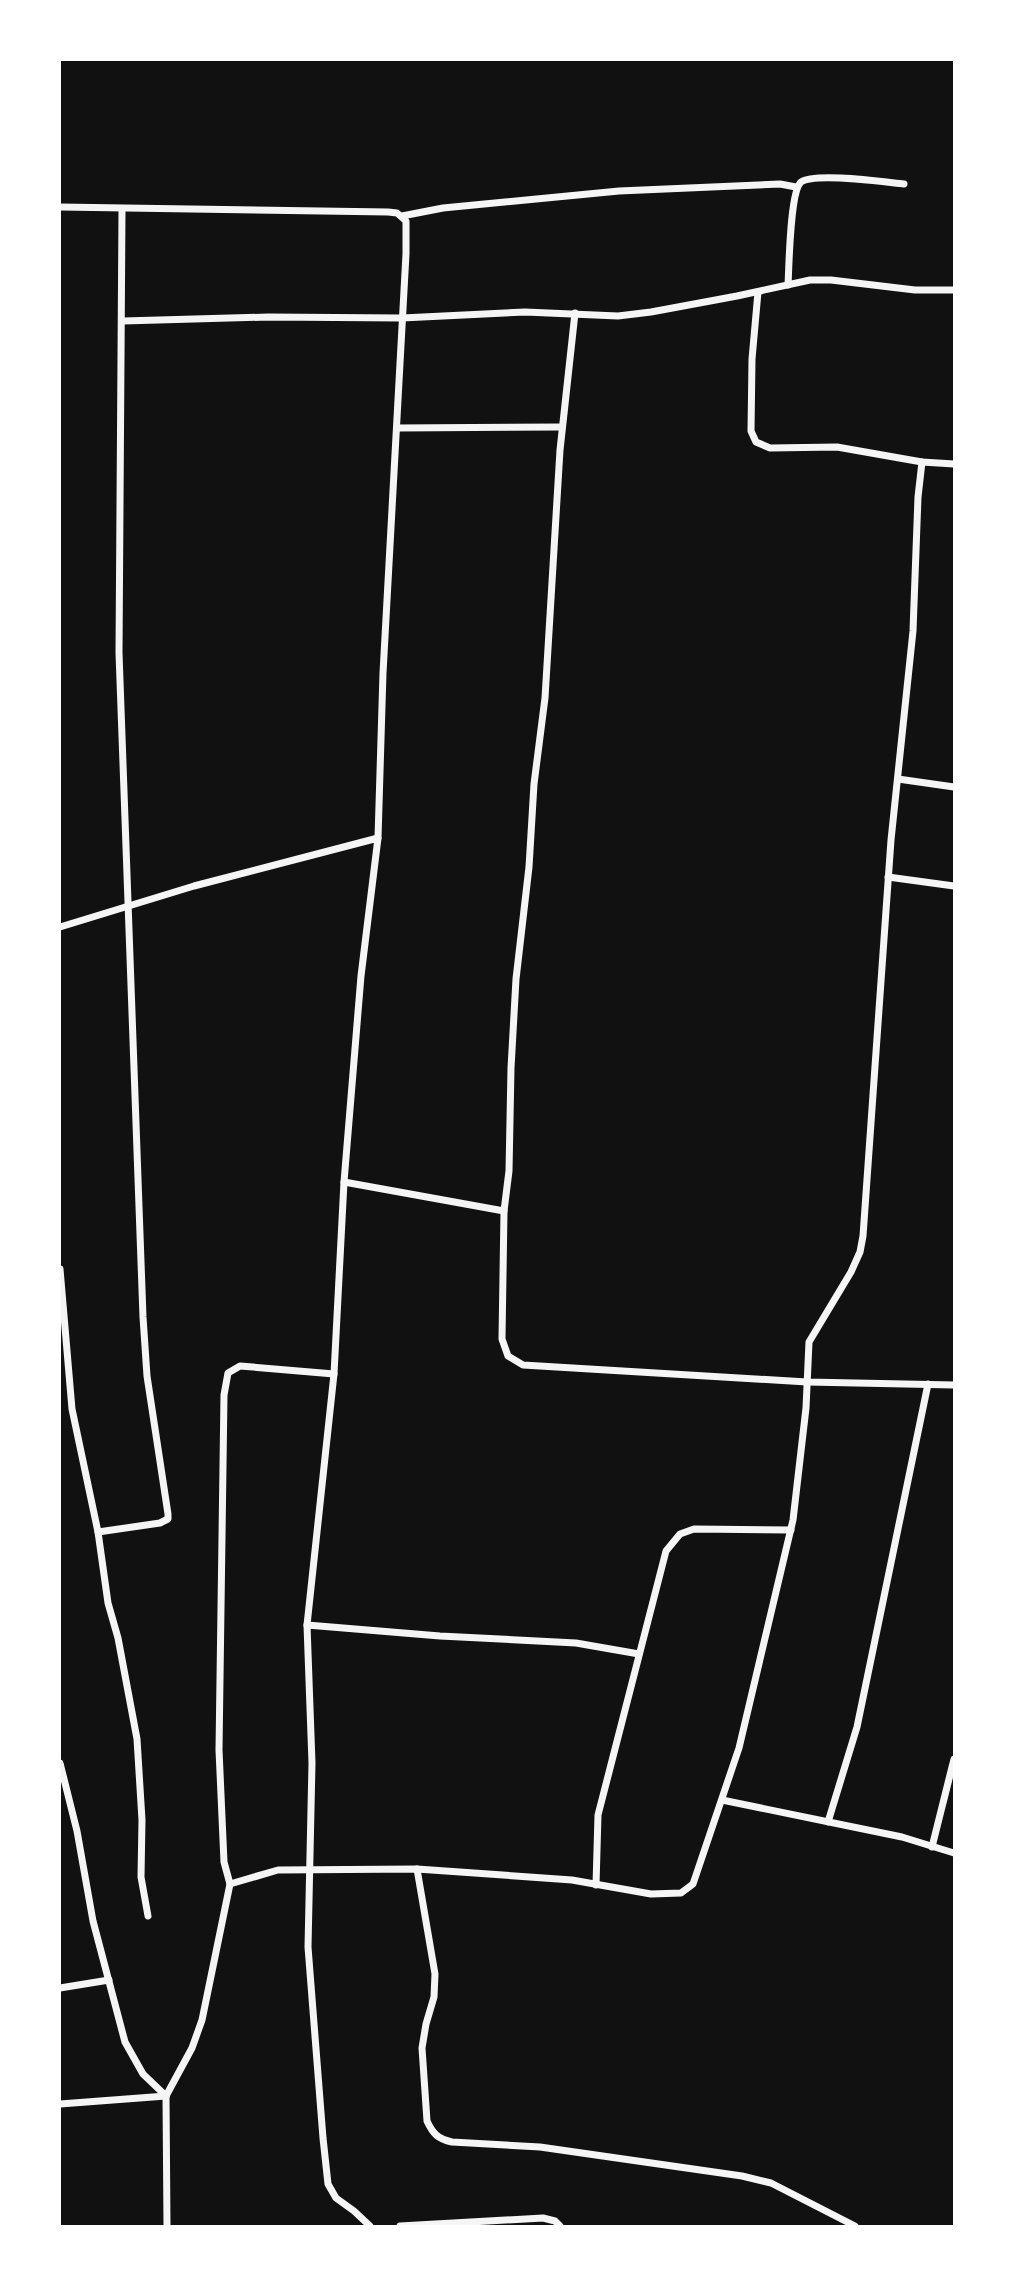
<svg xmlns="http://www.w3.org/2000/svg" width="1014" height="2286" font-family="Spectral,serif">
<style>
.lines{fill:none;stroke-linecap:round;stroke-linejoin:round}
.minor{stroke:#f5f5f5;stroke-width:7}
</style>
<rect width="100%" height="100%" fill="#111"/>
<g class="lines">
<g class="minor">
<path d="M 60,207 L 388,212 L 397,213 L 406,221 L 406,254 L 383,673 L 378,838"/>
<path d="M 402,216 L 443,208 L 619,191 L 780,184 L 796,187"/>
<path d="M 788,285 C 789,268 790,191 801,182 C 815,172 884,182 904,184"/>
<path d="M 758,292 L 752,359 L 751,431 L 756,442 L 770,448 L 837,447 L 922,462 L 954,464"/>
<path d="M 575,313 L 560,450 L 545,698 L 534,784 L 529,867 L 516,979 L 511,1068 L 509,1171 L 504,1211 L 502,1339 L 508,1356 L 523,1365 L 807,1382 L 954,1385"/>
<path d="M 123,321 L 268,317 L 402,318 L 525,312 L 618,316 L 651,312 L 737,296 L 810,280 L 831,280 L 915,290 L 954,290"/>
<path d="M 398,428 L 562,427"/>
<path d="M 898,779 L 954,787"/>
<path d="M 888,877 L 954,886"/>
<path d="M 60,927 L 194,886 L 378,838 L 361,976 L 344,1182 L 334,1374 L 307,1625 L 312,1763 L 308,1947 L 323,2138 L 328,2184 L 336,2198 L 354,2211 L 370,2226"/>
<path d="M 344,1182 L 504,1211"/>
<path d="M 60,1269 L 72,1409 L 98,1532 L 108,1603 L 118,1638 L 137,1739 L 142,1820 L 141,1877 L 148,1916"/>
<path d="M 98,1532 L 160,1523 L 168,1519 L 168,1514 L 147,1376 L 143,1317 L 119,653 L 122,210"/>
<path d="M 307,1625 L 440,1636 L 576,1643 L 639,1654"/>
<path d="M 60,1763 L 77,1831 L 93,1921 L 125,2042 L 143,2074 L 166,2096"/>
<path d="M 722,1800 L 902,1837 L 954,1853"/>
<path d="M 828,1822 L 857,1727 L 928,1384"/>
<path d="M 932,1847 L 954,1759"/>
<path d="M 417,1869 L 435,1974 L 434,1997 L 426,2024 L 422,2048 L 427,2121 C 433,2134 438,2139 452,2142 L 540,2147 L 742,2176 L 771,2183 L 855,2226"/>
<path d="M 230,1884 L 278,1870 L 417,1869 L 572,1880 L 651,1894 L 681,1893 L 693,1884 L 739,1748 L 793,1520 L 806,1408 L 809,1342 L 851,1272 L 860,1252 L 863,1236 L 891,840 L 913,631 L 918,497 L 922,462"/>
<path d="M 596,1885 L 598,1815 L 666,1551 L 680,1534 L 694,1529 L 791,1530"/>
<path d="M 60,1988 L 109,1980"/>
<path d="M 60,2104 L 166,2096"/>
<path d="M 167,2226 L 166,2096 L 192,2048 L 202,2020 L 230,1884 L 224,1862 L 219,1750 L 224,1395 L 228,1373 L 240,1366 L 334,1374"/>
<path d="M 400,2226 L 543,2218 L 555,2221 L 560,2226"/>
</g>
</g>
<rect width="1014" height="2286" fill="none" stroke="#ffffff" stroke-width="122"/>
</svg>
